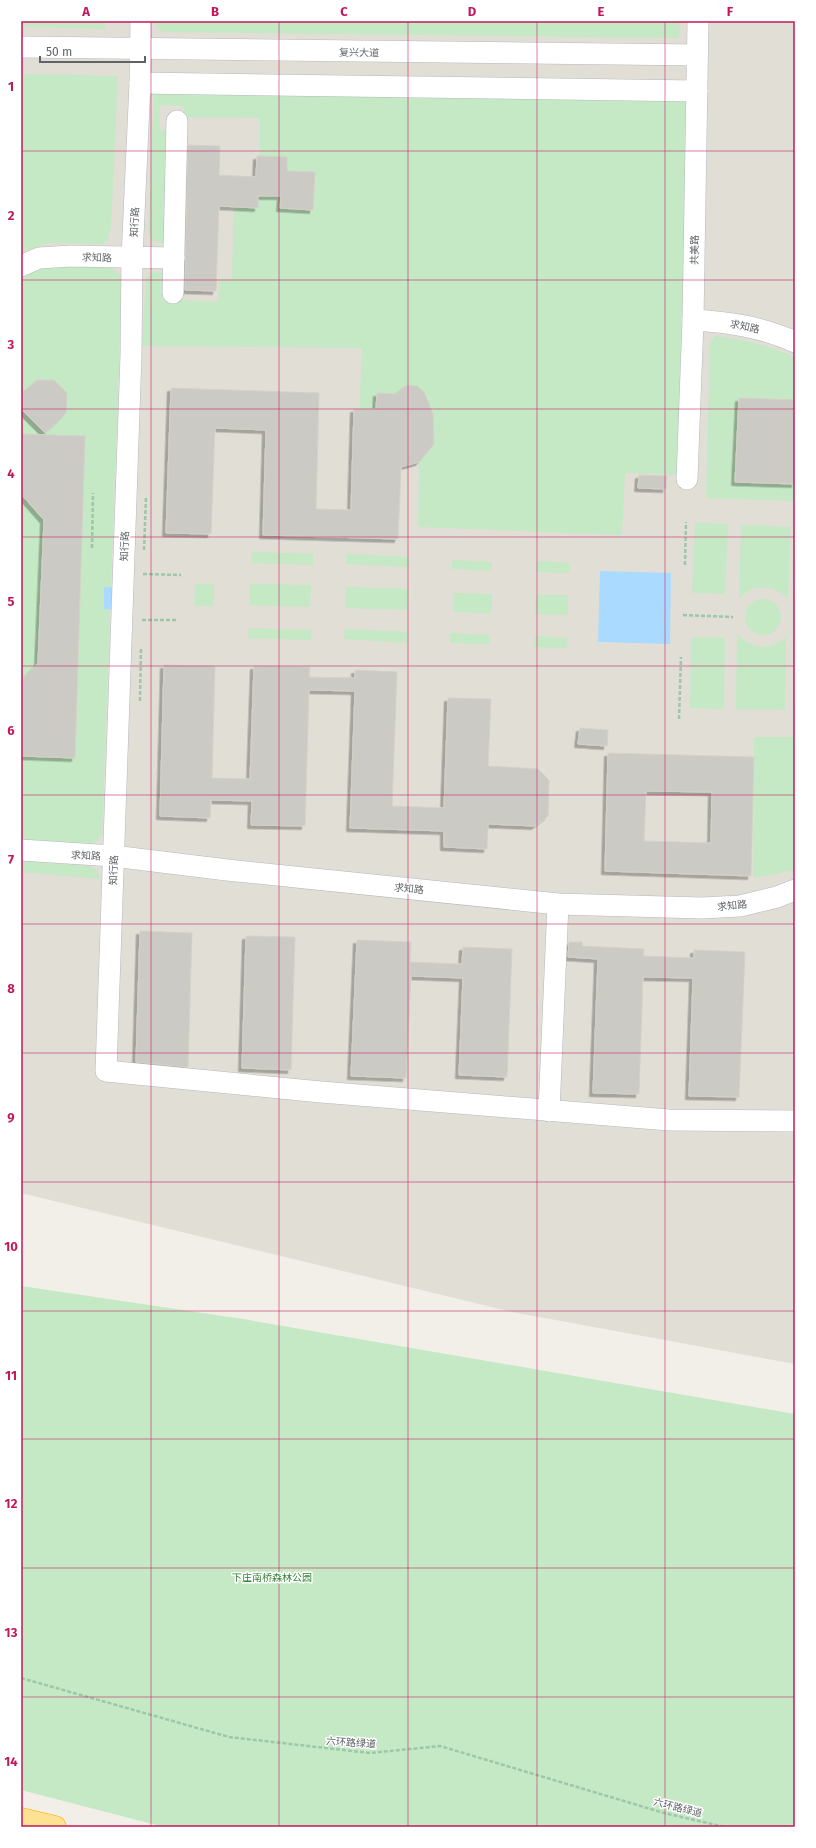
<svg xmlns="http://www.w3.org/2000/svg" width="816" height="1848" font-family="'Fira Sans','Noto Sans SC',sans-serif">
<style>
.education{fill:#e1ded6}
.green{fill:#c5e8c5}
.water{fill:#aadaff}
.building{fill:#cccac5;stroke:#d6d1c6;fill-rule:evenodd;filter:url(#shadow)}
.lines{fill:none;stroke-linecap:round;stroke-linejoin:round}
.minor-casing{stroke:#b5b8bc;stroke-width:22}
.highway-casing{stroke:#f9ab00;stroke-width:23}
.path{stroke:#9cc7a9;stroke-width:2.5;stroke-dasharray:4 2;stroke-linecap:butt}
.minor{stroke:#fff;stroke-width:21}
.highway{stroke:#fde293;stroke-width:22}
.grid{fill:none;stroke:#c2185b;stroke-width:1;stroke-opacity:0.55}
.labels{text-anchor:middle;stroke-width:3;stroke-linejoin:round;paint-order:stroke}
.street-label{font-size:10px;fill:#5f6368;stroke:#fff}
.park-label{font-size:10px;fill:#348238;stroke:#fff}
.neatline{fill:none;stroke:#c2185b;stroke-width:1.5}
.grid-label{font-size:13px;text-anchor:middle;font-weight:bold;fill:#c2185b}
</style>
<defs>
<filter id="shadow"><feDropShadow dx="-3.5" dy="3.5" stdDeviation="0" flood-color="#0004"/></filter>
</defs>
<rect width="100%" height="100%" fill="#f1efe8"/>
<path class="education" d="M 21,21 L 795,21 L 795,1364 L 512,1312 L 21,1193 Z"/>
<g class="green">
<path d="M 21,21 L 105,21 L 105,29 L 21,26 Z"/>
<path d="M 154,21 L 680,21 L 679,38 L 162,32 L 154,23 Z"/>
<path d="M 21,74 L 118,76 L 111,227 L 108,239 L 103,244 L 50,243 L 21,252 Z"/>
<path d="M 154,90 L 691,97 L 678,475 L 625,473 L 622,535 L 418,527 L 420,423 L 359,420 L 362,348 L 142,346 L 146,278 L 153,272 L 168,273 L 166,299 L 218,302 L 219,279 L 232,279 L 234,193 L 259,183 L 260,118 L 184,117 L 184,106 L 160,105 L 159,129 L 167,130 L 165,242 L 152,241 L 148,232 Z"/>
<path d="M 60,265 L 109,267 L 122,276 L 102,835 L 93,844 L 21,840 L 21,275 L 31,271 Z"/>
<path d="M 715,336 C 743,339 769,346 795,357 L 795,501 L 706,498 L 710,343 Z"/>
<path d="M 695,523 L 728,524 L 725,594 L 692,593 Z"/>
<path d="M 741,525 L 790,527 L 788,599 C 773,584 753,583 739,599 Z"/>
<path d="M 251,552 L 313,554 L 313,565 L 251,563 Z"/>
<path d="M 346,554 L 409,557 L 409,567 L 346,564 Z"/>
<path d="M 452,560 L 492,562 L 492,571 L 452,569 Z"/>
<path d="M 537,561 L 570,563 L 569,573 L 536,572 Z"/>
<path d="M 195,584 L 214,584 L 214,606 L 194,606 Z"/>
<path d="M 250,584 L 311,585 L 310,607 L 250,605 Z"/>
<path d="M 346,587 L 409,589 L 408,610 L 346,608 Z"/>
<path d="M 454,593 L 492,594 L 491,613 L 453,612 Z"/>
<path d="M 536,595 L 568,595 L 568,615 L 535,614 Z"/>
<circle cx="763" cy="617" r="18"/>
<path d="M 249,628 L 311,630 L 311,640 L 248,638 Z"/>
<path d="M 345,629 L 408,632 L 407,643 L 344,639 Z"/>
<path d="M 450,633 L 490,635 L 489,644 L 450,643 Z"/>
<path d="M 737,633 C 750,650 770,651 786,637 L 785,710 L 736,709 Z"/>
<path d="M 535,636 L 568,638 L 567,648 L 534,647 Z"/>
<path d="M 691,637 L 725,638 L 724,709 L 690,708 Z"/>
<path d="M 754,737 L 795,737 L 795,869 L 772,875 L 753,878 Z"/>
<path d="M 21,861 L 89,866 L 96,869 L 101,879 L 21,872 Z"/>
<path d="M 21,1286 L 243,1319 L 795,1414 L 795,1827 L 164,1827 L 21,1790 Z"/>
</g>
<g class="water">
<path d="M 600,571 L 671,573 L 670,644 L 598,642 Z"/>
<path d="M 104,587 L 131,588 L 130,610 L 104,609 Z"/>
</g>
<g class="building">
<path d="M 188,145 L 220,146 L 219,175 L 256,177 L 257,156 L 287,157 L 287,171 L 315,172 L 313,210 L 280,208 L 281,196 L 258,196 L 258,208 L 219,206 L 216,291 L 185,290 Z"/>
<path d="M 37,380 L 54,380 L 67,393 L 66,413 L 45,433 L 23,411 L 23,392 Z"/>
<path d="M 408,385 L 417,386 L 424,392 L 433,414 L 434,444 L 419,462 L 401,467 L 398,539 L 263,535 L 266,430 L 215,428 L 211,534 L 166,533 L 171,388 L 319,393 L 316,509 L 351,510 L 354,409 L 376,409 L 377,393 L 396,394 L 402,388 Z"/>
<path d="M 739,398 L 795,400 L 795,484 L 735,482 Z"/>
<path d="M 21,434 L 85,436 L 75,758 L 21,756 L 21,681 L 38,663 L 44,520 L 21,494 Z"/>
<path d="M 639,475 L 667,476 L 666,489 L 638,488 Z"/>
<path d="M 164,665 L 215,666 L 212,778 L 250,779 L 254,666 L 310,667 L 309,677 L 355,678 L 355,670 L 397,672 L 392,806 L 444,808 L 448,698 L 491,699 L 488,766 L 538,769 L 549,780 L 548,816 L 535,826 L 488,824 L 487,849 L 444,847 L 444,831 L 350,828 L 355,691 L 309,690 L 305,826 L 251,825 L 252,801 L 211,800 L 210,818 L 160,816 Z"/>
<path d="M 580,728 L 608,730 L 607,746 L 578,744 Z"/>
<path d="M 608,753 L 754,757 L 751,876 L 605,871 ZM 646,791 L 712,792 L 711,843 L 644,841 Z"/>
<path d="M 140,931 L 192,933 L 188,1067 L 136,1062 Z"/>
<path d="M 246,936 L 295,937 L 291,1070 L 242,1068 Z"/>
<path d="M 357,940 L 411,942 L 410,962 L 462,964 L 463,947 L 512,949 L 507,1077 L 459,1075 L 463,978 L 411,976 L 406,1078 L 351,1076 Z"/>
<path d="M 569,942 L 582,942 L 582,946 L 644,949 L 643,956 L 694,958 L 694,950 L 745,952 L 739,1097 L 689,1096 L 693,978 L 643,977 L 639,1094 L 593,1093 L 598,959 L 568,957 Z"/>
</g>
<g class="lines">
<defs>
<g id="minor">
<path d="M 141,21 L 140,83 L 132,258 L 131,355 L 106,1071 L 321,1092 L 669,1120 L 795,1121"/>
<path d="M 21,47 L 697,55"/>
<path d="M 140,83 L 697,91"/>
<path d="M 21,266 L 39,258 L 71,256 L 174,258"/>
<path d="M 173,293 L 177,121"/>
<path d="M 693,320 C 729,322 762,327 795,342"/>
<path d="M 687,479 L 693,320 L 698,21"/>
<path d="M 21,850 L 113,856 L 227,870 L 558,904 L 702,908 L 740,906 L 777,897 L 795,890"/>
<path d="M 549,1111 L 558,904"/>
</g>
<path id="highway" d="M 21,1819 L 55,1827"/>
</defs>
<use href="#minor" class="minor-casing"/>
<use href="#highway" class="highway-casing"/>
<g class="path">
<path d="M 92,548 L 93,493"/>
<path d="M 144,550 L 146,497"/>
<path d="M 685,565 L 686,522"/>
<path d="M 143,574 L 181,575"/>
<path d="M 683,615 L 733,617"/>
<path d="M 142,620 L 178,620"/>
<path d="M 140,701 L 141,647"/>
<path d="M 679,719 L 681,657"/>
<path d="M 21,1678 L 229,1737 L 370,1753 L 440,1746 L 664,1813 L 725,1827"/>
</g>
<use href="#minor" class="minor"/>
<use href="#highway" class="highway"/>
</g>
<path class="grid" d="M 151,21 L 151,1827M 279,21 L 279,1827M 408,21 L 408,1827M 537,21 L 537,1827M 665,21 L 665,1827M 21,151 L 795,151M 21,280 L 795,280M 21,409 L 795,409M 21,537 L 795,537M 21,666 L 795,666M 21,795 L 795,795M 21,924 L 795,924M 21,1053 L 795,1053M 21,1182 L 795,1182M 21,1311 L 795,1311M 21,1439 L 795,1439M 21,1568 L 795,1568M 21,1697 L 795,1697"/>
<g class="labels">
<g class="street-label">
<text transform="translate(359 52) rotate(1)" y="4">复兴大道</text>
<text transform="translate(134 222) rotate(-87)" y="4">知行路</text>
<text transform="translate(694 250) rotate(-89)" y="4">共美路</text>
<text transform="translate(97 257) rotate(2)" y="4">求知路</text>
<text transform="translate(745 326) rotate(12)" y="4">求知路</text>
<text transform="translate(124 546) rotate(-88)" y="4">知行路</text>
<text transform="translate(86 855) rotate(3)" y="4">求知路</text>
<text transform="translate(113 870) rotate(-88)" y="4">知行路</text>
<text transform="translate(409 888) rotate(6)" y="4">求知路</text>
<text transform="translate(732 905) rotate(-6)" y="4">求知路</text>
<text transform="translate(351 1742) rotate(4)" y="4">六环路绿道</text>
<text transform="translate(678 1807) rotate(14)" y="4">六环路绿道</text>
</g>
<g class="park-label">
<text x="272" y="1581">下庄南桥森林公园</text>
</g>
</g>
<rect width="816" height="1848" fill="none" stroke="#ffffff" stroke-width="44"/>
<path d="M40 56v6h105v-6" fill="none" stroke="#5f6368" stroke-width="2"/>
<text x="46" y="56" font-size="12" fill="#5f6368" stroke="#ffffff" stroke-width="3" paint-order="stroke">50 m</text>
<rect x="22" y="22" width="772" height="1804" class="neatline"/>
<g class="grid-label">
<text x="86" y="16">A</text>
<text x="215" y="16">B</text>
<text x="344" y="16">C</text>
<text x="472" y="16">D</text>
<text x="601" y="16">E</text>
<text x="730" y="16">F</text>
<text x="11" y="91">1</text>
<text x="11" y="220">2</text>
<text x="11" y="349">3</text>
<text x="11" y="478">4</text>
<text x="11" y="606">5</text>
<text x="11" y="735">6</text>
<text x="11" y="864">7</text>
<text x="11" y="993">8</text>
<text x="11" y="1122">9</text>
<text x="11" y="1251">10</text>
<text x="11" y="1380">11</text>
<text x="11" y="1508">12</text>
<text x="11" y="1637">13</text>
<text x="11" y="1766">14</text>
</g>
</svg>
